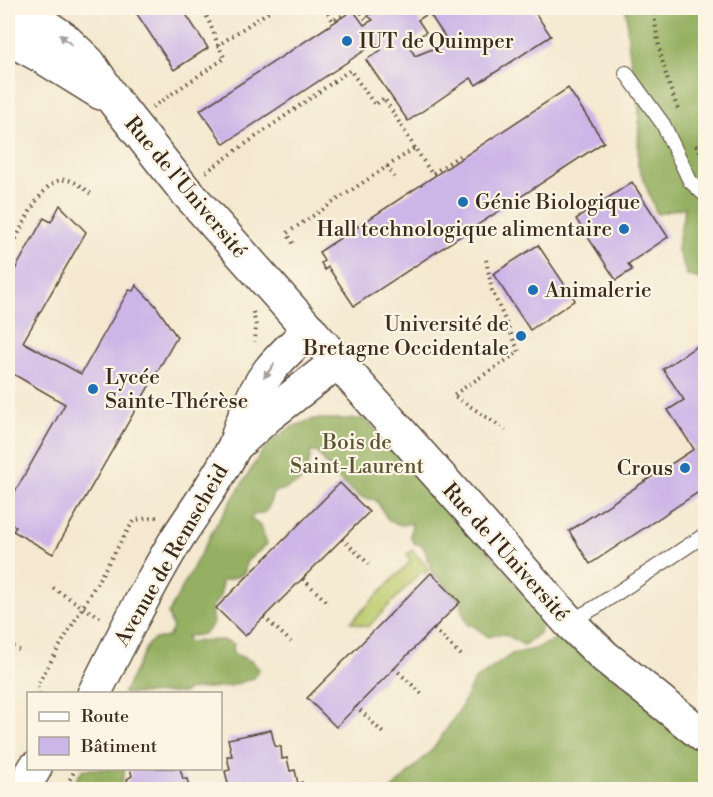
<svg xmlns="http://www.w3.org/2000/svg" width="713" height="797" font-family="'Libre Bodoni',serif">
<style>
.green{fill:#bccc6f;stroke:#7c7b46;stroke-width:1.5}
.forest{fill:#95b062;stroke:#686d40;stroke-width:1.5}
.building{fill:#ccb5e7;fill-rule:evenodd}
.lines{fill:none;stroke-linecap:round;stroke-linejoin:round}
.lane-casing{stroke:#574739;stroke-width:16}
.secondary-casing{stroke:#574739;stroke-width:36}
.path{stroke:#574739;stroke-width:4;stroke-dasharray:1.5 4.5;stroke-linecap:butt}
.lane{stroke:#fff;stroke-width:14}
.secondary{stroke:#fff;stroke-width:33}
.oneway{fill:#a79f9a}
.poi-dot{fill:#1f6fb2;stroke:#fcf5e5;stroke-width:2}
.labels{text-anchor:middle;stroke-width:4.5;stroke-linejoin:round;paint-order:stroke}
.poi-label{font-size:21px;fill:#3b2a1e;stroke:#fcf5e5;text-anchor:start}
.street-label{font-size:21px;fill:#3b2a1e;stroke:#fcf5e5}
.park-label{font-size:21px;fill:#5b5232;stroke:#fcf5e5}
</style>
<rect width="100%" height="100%" fill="#fcf5e5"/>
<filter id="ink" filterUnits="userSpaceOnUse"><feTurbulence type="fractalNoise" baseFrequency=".0167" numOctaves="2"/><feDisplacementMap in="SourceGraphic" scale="12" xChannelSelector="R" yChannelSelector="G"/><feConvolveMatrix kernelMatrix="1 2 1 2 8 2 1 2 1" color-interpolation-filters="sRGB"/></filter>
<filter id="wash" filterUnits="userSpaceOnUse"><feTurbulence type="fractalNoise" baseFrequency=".008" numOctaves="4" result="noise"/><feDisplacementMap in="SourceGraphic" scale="24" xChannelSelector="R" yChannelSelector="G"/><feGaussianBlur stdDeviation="1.35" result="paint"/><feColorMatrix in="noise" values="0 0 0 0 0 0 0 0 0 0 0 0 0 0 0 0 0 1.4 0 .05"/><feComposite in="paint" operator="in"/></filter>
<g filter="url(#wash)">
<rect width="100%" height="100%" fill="#f4e9d0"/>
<path class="green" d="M 412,550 L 429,569 L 425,574 L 422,571 L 368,627 L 351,622 L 411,561 L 407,555 Z"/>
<g class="forest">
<path d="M 626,8 L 705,8 L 705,281 L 687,275 L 677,248 L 685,207 L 657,214 L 638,165 L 639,109 L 628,42 Z"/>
<path d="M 314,419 L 365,419 L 410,463 L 546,616 L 539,633 L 524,645 C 507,637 508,630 489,637 L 472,625 L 468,625 L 461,609 L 462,603 L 431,571 L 432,567 L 427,560 L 427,555 L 422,545 L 414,543 L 410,537 L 412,523 L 402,525 L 389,521 L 376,500 L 360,497 L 335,476 L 318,453 L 311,451 C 306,484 303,482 273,493 C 268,508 270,513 253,515 L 251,519 L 260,526 L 267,544 L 246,562 L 245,571 L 242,575 L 222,581 L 220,597 L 211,608 L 213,623 C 206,636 199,635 186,636 L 189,642 L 222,640 L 234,644 L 232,653 L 251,661 L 259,669 L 254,678 L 230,686 L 187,690 L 185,693 L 123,694 L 148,644 L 155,639 L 168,637 L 173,629 L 168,614 L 215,527 L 267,444 L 292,427 Z"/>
<path d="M 555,639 L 568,641 L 705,747 L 705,789 L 391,790 L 433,749 L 459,711 L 474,681 L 512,654 L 535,649 Z"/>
<path d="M 83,769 L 125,769 L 120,789 L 70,789 Z"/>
</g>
<g id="blocks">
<g class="building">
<path d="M 133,8 L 182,8 L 208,48 L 174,70 Z"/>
<path d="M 380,8 L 532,8 L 551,36 L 476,85 L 471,78 L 408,121 L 366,60 L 381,50 L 376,43 L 224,144 L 200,110 L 353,10 L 364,25 L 373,20 L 368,16 ZM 429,13 L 447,40 L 442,45 L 415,56 L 408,44 L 426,32 L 418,20 Z"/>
<path d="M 568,88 L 604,142 L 354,306 L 328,267 L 325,270 L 321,263 L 324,261 L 319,252 Z"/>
<path d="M 632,182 L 668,237 L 628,264 L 632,270 L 616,280 L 576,219 Z"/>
<path d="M 60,205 L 86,232 L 23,342 L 81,374 L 129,290 L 133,291 L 136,285 L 156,306 L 177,337 L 53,554 L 13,531 L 16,527 L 8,522 L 8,504 L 65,404 L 8,371 L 8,282 L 44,218 L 51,222 Z"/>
<path d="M 538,245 L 575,300 L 530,330 L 493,274 Z"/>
<path d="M 706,340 L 706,487 L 590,564 L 569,531 L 694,449 L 668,410 L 684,400 L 663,369 Z"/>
<path d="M 340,483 L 369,512 L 245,636 L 216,608 Z"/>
<path d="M 431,573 L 460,602 L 336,727 L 307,698 Z"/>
<path d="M 271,730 L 275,746 L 281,747 L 282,759 L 287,758 L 290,771 L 295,770 L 298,784 L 302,782 L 303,790 L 224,790 L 223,785 L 228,784 L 225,771 L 230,770 L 227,756 L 232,756 L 228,739 Z"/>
<path d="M 130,768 L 180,768 L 183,779 L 187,779 L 190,790 L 130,790 L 127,779 L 132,776 Z"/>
</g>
</g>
</g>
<g filter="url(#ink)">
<use href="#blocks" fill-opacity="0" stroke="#574739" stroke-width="1.5"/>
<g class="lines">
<defs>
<g id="lane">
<path d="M 626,73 L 663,124 L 690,181 L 706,196"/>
<path d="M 569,622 L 596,607 L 706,534"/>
</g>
<g id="secondary">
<path d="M 12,8 L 43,24 L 62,37 L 89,63 L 115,102 L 184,189 L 569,622 L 604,656 L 706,738"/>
<path d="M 8,38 L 43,57 L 101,93"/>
<path d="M 237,444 L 269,415 L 337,362"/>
<path d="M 94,694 C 120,642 146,590 176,540 C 195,510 219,479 234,447 C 238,438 239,429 243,421 C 259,377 276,360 310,330"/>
<path d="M 22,790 L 35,768"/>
</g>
</defs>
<use href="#lane" class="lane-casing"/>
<use href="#secondary" class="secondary-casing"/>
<g class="path">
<path d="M 325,8 L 333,21 L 354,8"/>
<path d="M 358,8 L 368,22"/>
<path d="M 654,8 C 656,42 665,77 678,109"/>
<path d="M 217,46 L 274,8"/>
<path d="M 152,107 L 225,58 C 215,42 212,23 202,8"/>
<path d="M 696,145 L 706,160"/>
<path d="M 387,166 L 394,177"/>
<path d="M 206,172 L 350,70 L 375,105 L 384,98 L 415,148"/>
<path d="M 293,243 L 287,233 L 415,148 L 432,174 L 462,154"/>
<path d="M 8,255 C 18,237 41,175 67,180 C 76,181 84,188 91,194"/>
<path d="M 486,260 L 492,290 L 519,352 L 453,395 L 506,430"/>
<path d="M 253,312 L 256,326 L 255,342"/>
<path d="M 342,539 L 369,564"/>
<path d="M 303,579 L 329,604"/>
<path d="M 53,588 L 102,619"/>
<path d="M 264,617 L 291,642"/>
<path d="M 434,629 L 461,655"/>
<path d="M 8,643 L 19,650"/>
<path d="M 394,668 L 422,694"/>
<path d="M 39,694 L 37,685 L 129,528 L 135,520 L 157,517"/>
<path d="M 356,706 L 383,733"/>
<path d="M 64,790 L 76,768"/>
</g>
<use href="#lane" class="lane"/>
<use href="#secondary" class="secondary"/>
</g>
<defs><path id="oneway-solid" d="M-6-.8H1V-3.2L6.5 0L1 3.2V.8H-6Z" transform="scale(1.5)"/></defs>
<g class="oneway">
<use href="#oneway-solid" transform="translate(66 40) rotate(-141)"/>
<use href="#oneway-solid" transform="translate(269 371) rotate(127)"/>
</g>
</g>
<g class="poi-dot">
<circle cx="347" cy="41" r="6"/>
<circle cx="463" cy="202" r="6"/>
<circle cx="624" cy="229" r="6"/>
<circle cx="533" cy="290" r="6"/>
<circle cx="521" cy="336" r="6"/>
<circle cx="93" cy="389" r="6"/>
<circle cx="685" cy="468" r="6"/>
</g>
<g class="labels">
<g class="poi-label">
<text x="359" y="48">IUT de Quimper</text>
<text x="475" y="209">Génie Biologique</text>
<text x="612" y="236" text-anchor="end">Hall technologique alimentaire</text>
<text x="545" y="297">Animalerie</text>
<text x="509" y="331" text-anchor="end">Université de<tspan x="509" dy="24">Bretagne Occidentale</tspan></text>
<text x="105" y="384">Lycée<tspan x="105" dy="24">Sainte-Thérèse</tspan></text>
<text x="673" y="475" text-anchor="end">Crous</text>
</g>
<g class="street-label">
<text transform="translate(186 187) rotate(50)" y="7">Rue de l'Université</text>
<text transform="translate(506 552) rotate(48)" y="7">Rue de l'Université</text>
<text transform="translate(171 555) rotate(-60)" y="7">Avenue de Remscheid</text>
</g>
<g class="park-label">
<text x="357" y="449">Bois de<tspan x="357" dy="24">Saint-Laurent</tspan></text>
</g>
</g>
<rect width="713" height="797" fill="none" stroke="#fcf5e5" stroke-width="30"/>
<rect x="27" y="692" width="195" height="78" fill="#fcf5e5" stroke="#afa495" stroke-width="1.5"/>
<rect x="39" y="712" width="30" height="9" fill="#ffffff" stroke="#afa495" stroke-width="1.5"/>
<text x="81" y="722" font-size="18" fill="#3b2a1e">Route</text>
<rect x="39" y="737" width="30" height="18" fill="#ccb5e7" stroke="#afa495" stroke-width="1.5"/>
<text x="81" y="752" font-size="18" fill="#3b2a1e">Bâtiment</text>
</svg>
